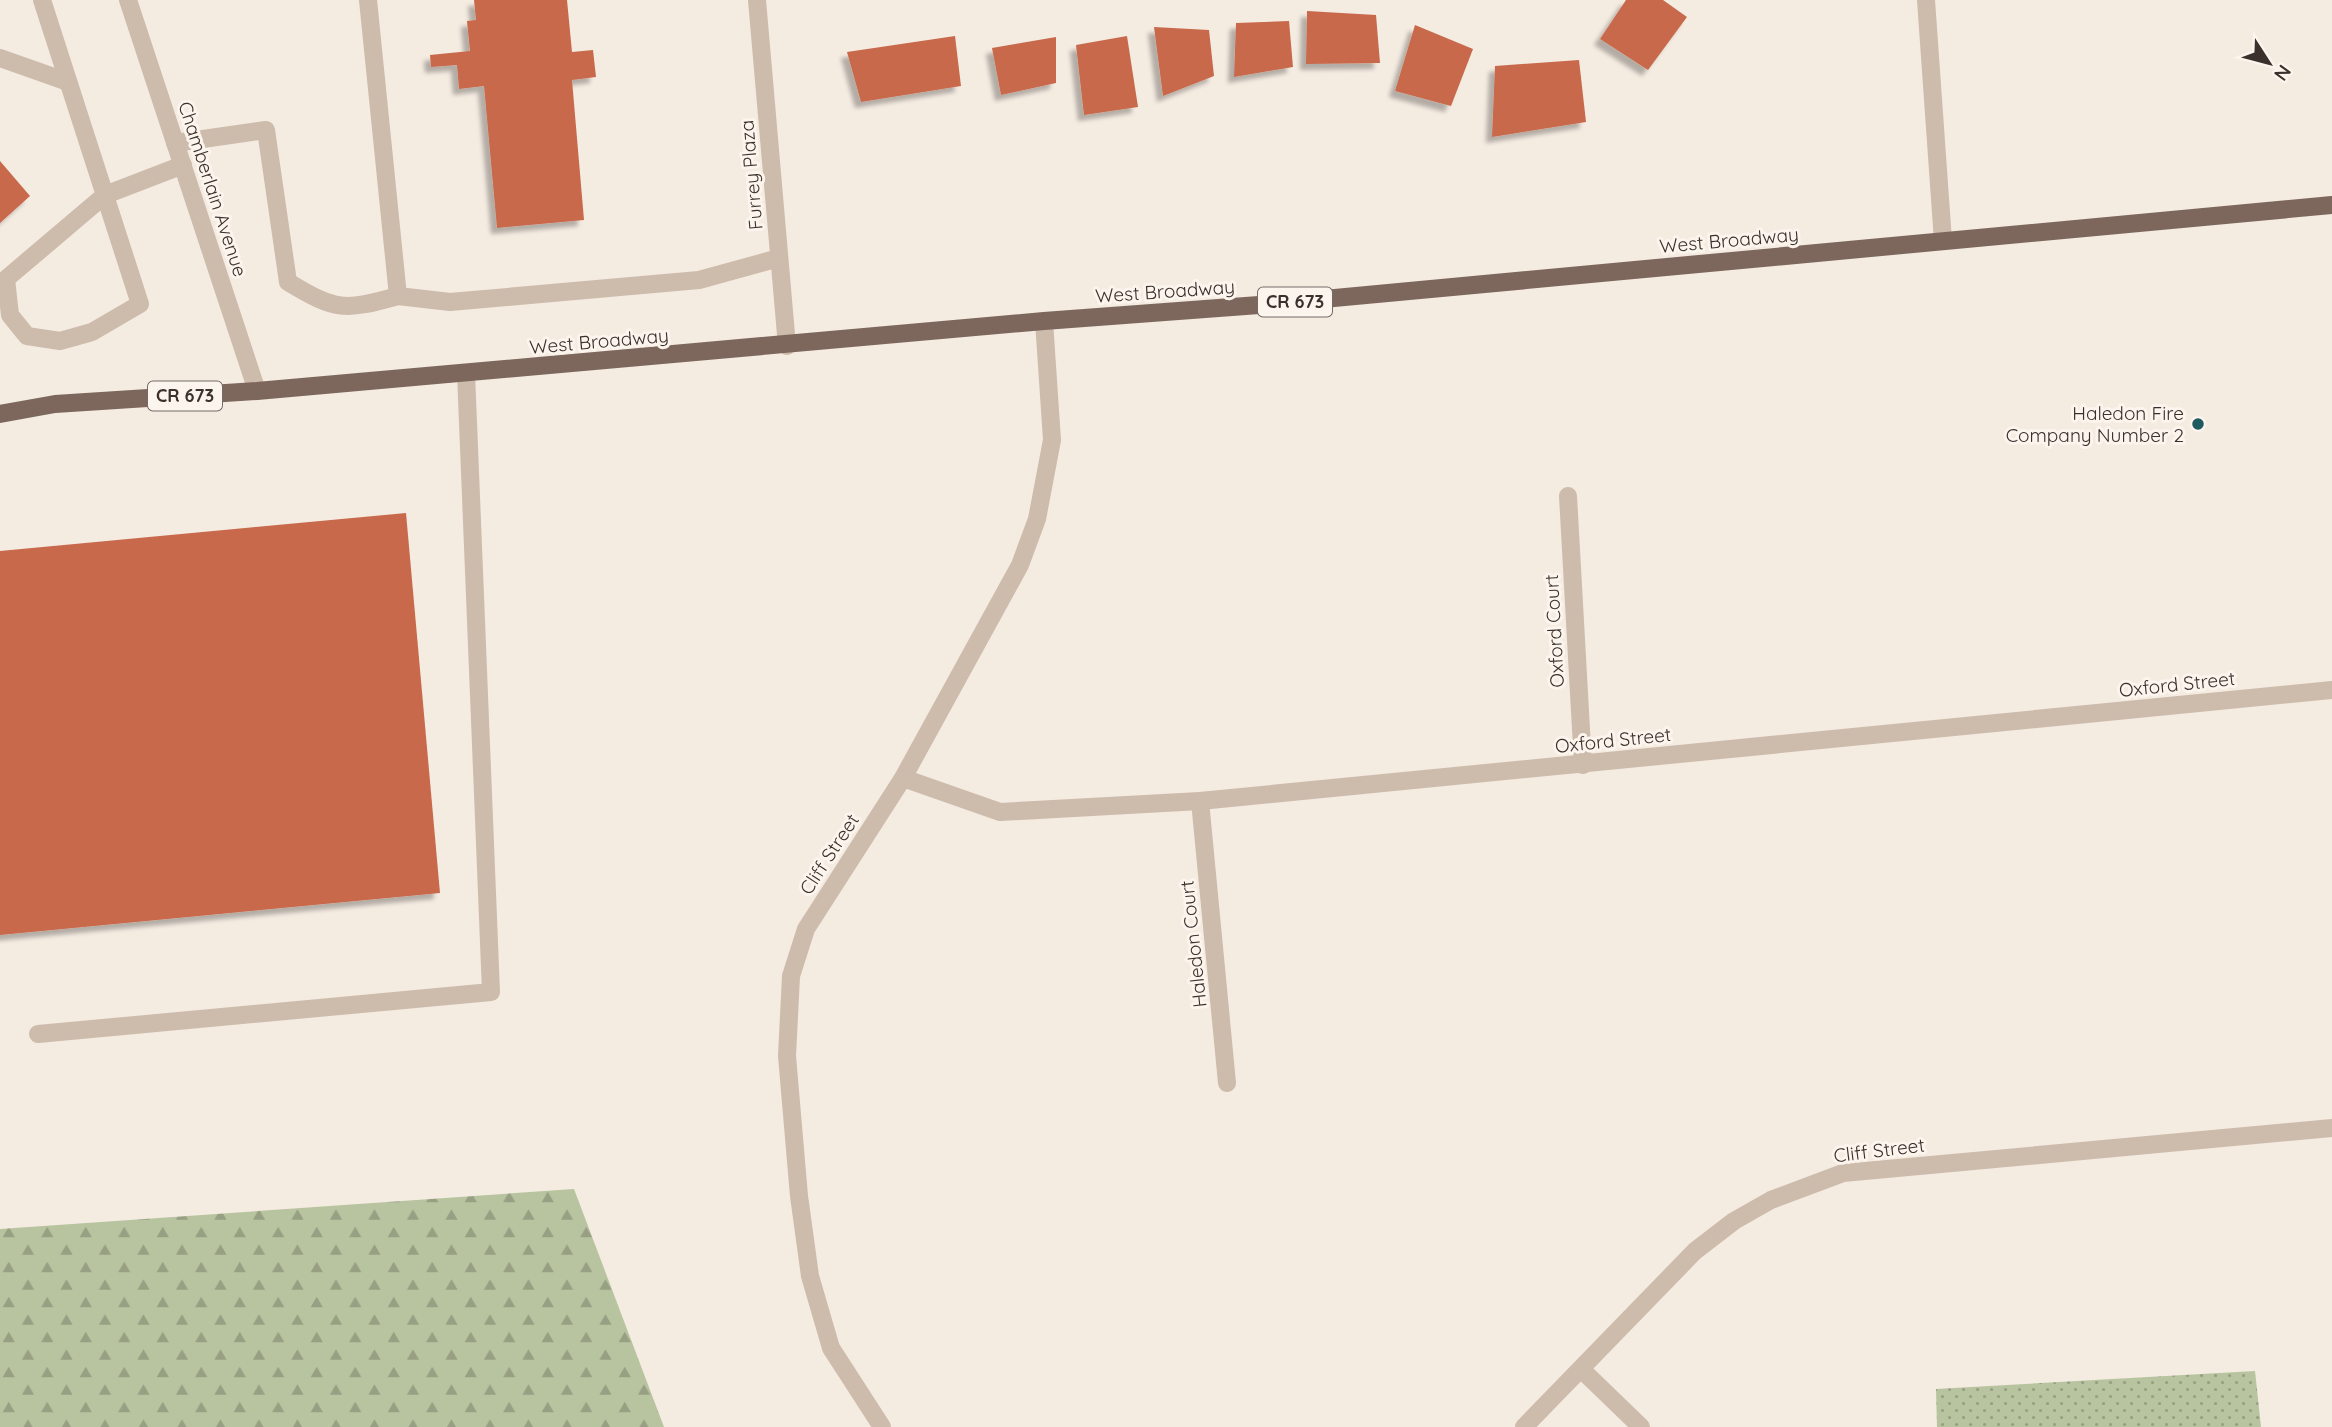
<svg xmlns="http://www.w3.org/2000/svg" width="2332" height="1427" font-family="Quicksand,sans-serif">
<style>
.grass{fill:url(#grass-dots)}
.forest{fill:url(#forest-firs)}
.building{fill:#c8694b;filter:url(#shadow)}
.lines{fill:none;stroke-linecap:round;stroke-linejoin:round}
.minor{stroke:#cdbbac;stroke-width:18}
.major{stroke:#7d675c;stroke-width:18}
.poi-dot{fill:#1f5a5e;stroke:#fbf5ee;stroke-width:2.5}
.labels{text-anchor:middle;stroke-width:6;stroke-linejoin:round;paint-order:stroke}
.shield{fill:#fbf5ee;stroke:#756b66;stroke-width:2}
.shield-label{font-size:18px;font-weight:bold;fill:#3b302b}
.street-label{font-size:19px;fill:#3b302b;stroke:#fbf5ee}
.poi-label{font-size:19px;fill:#3b302b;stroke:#fbf5ee;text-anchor:end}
</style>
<defs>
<pattern id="grass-dots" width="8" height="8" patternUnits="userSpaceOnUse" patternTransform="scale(1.75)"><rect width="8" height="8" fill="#b8c4a0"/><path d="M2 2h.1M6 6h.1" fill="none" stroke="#97a083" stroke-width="1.8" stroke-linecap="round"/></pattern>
<pattern id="forest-firs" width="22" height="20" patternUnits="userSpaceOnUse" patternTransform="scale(1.75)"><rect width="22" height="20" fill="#b8c4a0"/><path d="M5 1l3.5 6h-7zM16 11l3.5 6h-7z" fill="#97a083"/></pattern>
<filter id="shadow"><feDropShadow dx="-6" dy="6" stdDeviation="2" flood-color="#0004"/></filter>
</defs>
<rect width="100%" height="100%" fill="#f4ebe1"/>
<path class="grass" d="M 2255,1371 L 2261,1427 L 1937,1427 L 1936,1389 Z"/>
<path class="forest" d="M 574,1189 L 664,1427 L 0,1427 L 0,1229 Z"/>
<g class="building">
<path d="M 474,0 L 567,0 L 572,52 L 593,50 L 596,77 L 572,80 L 584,220 L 497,228 L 484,86 L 459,89 L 457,65 L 431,67 L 430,55 L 470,51 L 467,21 L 476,20 Z"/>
<path d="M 1626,0 L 1663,0 L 1687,17 L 1648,70 L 1600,39 Z"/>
<path d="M 1307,11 L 1376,15 L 1380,63 L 1306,64 Z"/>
<path d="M 1289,21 L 1293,67 L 1234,77 L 1236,23 Z"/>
<path d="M 1415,25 L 1473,49 L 1451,106 L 1395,91 Z"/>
<path d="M 1154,27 L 1209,30 L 1214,76 L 1163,96 Z"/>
<path d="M 955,36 L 961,86 L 861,102 L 847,52 Z"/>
<path d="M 1127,36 L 1138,107 L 1084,115 L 1076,45 Z"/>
<path d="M 1056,37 L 1056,83 L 1001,95 L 992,48 Z"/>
<path d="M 1579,60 L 1586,122 L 1492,137 L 1495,66 Z"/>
<path d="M 0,161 L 30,196 L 0,223 Z"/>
<path d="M 406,513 L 440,893 L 0,935 L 0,551 Z"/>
</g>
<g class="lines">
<g class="minor">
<path d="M 42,0 L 140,304 L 92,332 L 60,341 L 27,336 L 10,315 L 6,279 L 105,195 L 183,165"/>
<path d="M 128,0 L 257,391"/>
<path d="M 757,0 L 787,346"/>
<path d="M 1926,0 L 1943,241"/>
<path d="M 0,58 L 68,82"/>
<path d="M 175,143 L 266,130 L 288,282 C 336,311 344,311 398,296 L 368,0"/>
<path d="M 398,296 L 450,302 L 699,280 L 779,258"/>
<path d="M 1568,496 L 1583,765"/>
<path d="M 903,778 L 1000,812 L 1200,801 L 2332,690"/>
<path d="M 1200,801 L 1227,1083"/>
<path d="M 38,1034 L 491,992 L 466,373"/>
<path d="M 1581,1369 L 1641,1427"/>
<path d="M 882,1427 L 831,1348 L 810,1276 L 799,1196 L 787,1056 L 791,976 L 806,929 L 903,778 L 1020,565 L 1037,519 L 1052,440 L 1044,321"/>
<path d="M 1524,1427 L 1695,1251 L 1734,1221 L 1771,1200 L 1843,1173 L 2332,1128"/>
</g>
<path class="major" d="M 0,414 L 55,404 L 257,391 L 1044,321 L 1259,305 L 2332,205"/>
</g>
<circle class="poi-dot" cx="2198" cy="424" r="7"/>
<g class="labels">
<g class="shield">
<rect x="1258" y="287.5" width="74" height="29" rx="5"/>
<rect x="148" y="381.5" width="74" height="29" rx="5"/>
</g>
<g class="shield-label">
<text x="1295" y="308">CR 673</text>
<text x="185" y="402">CR 673</text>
</g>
<g class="street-label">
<text transform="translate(751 175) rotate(-95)" y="7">Furrey Plaza</text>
<text transform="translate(213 189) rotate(72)" y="7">Chamberlain Avenue</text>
<text transform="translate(1729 240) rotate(-5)" y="7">West Broadway</text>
<text transform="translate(1165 291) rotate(-4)" y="7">West Broadway</text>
<text transform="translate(599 341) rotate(-5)" y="7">West Broadway</text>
<text transform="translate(1554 631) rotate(-93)" y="7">Oxford Court</text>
<text transform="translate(2177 684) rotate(-6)" y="7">Oxford Street</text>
<text transform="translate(1613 740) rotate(-6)" y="7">Oxford Street</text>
<text transform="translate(829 854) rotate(-57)" y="7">Cliff Street</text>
<text transform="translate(1193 944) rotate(-96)" y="7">Haledon Court</text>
<text transform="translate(1879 1150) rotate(-7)" y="7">Cliff Street</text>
</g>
<g class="poi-label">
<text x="2184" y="420">Haledon Fire<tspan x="2184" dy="22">Company Number 2</tspan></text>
</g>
</g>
<g transform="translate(2269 63) rotate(126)" stroke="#fbf5ee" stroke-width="5" paint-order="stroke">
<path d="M0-5L12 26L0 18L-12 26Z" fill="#3b302b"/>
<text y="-10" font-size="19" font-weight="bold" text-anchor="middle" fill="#3b302b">N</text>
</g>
</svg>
